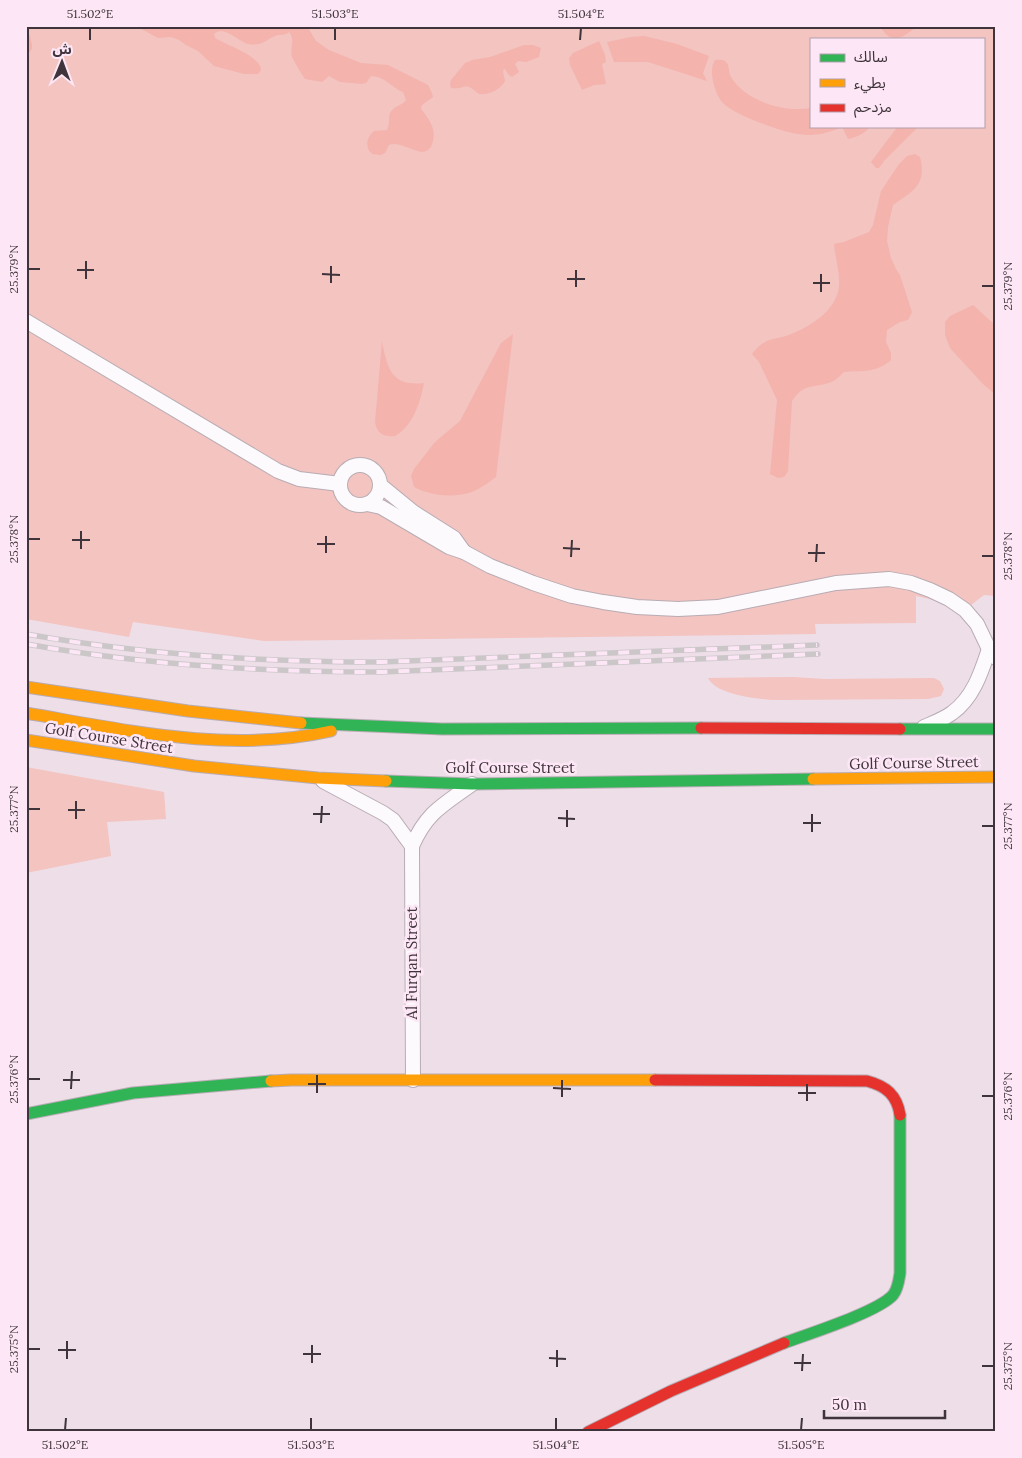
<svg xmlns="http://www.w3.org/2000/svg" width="1022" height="1458" font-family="Lora,'Noto Sans Arabic',serif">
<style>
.green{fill:#f3c4c0;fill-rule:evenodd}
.forest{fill:#f4b3ad}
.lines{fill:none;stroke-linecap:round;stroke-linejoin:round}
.street-casing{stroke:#b8acb4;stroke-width:16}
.fast-casing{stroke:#b8acb4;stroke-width:13}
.slow-casing{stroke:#b8acb4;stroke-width:13}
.jam-casing{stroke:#b8acb4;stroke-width:13}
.street{stroke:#fcfafc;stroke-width:14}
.fast{stroke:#30b455;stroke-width:11}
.slow{stroke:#ff9f0a;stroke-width:11}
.jam{stroke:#e5322d;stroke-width:11}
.rail-casing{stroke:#cbc7c9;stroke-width:5.5}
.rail{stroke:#fde7f6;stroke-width:4;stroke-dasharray:11;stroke-linecap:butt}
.ticks{fill:none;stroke:#3f343b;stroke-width:2}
.labels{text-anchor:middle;stroke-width:5;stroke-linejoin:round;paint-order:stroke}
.street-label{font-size:15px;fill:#3f343b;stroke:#fde7f6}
.neatline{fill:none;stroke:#3f343b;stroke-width:2}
.ticks-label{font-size:12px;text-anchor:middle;fill:#3f343b}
</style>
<rect width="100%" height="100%" fill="#eedee8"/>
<g class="green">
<path d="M 26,26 L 996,26 L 996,596 L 984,595 L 958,615 C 947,603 932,599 916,596 L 916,623 L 815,624 L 816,634 L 264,641 L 133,622 L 129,637 L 26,619 ZM 811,39 L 983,39 L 983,126 L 811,126 Z"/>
<path d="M 793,677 L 825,679 L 934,678 L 940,681 L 944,689 L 941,696 L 928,699 L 775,700 C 758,699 716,695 708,678 Z"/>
<path d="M 26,767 L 164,792 L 166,819 L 107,822 L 111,856 L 26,873 Z"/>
</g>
<g class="forest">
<path d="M 136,26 L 307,26 L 316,41 L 329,50 L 361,63 L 388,65 L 428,85 L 432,93 L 433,97 L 422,105 L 421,109 C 429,119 436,128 433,141 C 427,166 404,139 389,145 L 385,153 L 381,155 L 372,154 C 364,147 367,137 374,131 L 387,130 C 390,124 388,119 390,113 C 394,105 402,106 406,100 L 403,92 C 392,88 385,76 371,76 L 366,83 L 362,84 L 340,82 L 329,76 L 322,82 L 305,79 C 302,75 294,61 292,57 C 289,48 296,40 289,32 C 284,36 283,34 278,35 C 267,38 263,47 248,44 C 238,41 223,24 214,34 L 215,38 C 226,45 261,56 261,70 L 258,74 L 244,74 L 214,66 L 198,51 L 186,45 L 179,40 L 171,37 L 158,38 Z"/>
<path d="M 880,26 L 917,26 C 903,38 891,46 880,26 Z"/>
<path d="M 26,31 L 30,36 L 32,45 L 32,49 L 26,56 L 26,65 Z"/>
<path d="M 644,36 L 677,44 L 709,56 L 703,73 L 707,81 L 648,62 L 614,62 L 607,42 L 631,37 Z"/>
<path d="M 599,41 L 605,55 L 606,62 L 602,64 L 606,84 L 594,85 L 582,90 L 570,65 L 569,58 L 573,53 Z"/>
<path d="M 524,45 L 533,45 L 541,48 L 539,57 L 526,62 L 518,61 L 515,64 L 519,72 L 512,77 L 509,75 L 504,68 L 503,72 L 505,81 C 500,90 489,95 479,94 C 463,80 467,90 451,88 L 450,84 L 451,80 L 465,63 L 472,60 L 490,57 Z"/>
<path d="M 715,60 C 719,60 723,59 726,62 C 730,66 728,72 731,77 C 745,101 785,113 811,108 L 811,126 L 870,126 C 865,134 857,137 848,139 L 842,127 C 828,133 814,137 798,134 C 782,132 734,115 723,103 C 717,97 713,84 712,75 C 712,69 712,65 715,60 Z"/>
<path d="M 898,126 L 919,126 L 884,161 L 879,168 L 876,168 L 871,162 Z"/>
<path d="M 915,154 L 920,157 C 927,184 914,191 893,205 L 888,227 L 887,241 L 891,258 L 896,269 L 900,275 L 912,312 L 908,320 L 900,322 L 887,330 L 886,342 L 891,353 L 891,360 C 874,374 863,370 844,372 C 841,375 838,378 835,380 C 817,390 806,380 792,401 L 788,471 L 784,477 L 778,478 L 770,474 L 777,400 L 759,362 L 752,354 C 766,337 770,341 789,335 C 809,327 837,311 839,286 C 840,271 835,258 834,244 L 844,242 L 869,232 L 873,225 L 881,191 L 899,164 L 907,156 Z"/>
<path d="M 973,305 L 996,326 L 996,395 L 983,384 L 950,348 L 945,335 L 945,322 L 950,316 Z"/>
<path d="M 513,334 L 496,477 C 489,482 481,488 472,492 C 454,498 431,496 414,487 L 411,476 L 414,469 L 435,442 L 460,421 L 501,343 Z"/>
<path d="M 382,341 C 387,369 392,387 424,383 C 420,403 413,426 395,436 C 384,437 377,434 375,422 Z"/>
</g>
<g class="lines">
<defs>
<g id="street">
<path d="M 26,321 L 278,471 L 299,479 L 340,484"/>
<circle cx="360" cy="485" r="20"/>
<path d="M 380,485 L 413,512 L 454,538 L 464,552"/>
<path d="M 367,504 L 381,507 L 449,547 L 464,552 L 490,566 L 533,583 L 572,596 L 603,602 L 637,607 L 678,609 L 718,607 L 836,583 L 889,579 L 911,583 L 930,590 L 949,599 L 965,610 L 977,624 L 989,649 L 996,658"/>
<path d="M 924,727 C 933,723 944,719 952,713 C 973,698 981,673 989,649"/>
<path d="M 323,781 L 383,813 L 393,820 L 412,846"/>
<path d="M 413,1080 L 412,846 C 427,812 443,805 472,784"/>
</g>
<g id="fast">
<path d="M 301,723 L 442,729 L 701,728"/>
<path d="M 900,729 L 996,729"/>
<path d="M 386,781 L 472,784 L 813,779"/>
<path d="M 26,1114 L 133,1093 L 271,1081"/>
<path d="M 784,1343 C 808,1334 878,1312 893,1295 C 898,1289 899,1280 900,1273 L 900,1115"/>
</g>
<g id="slow">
<path d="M 26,687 L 188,711 L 301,723"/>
<path d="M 26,713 C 126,730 230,754 331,731"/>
<path d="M 26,740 L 194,766 L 318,778 L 386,781"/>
<path d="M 813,779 L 996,777"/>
<path d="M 271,1081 L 291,1080 L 655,1080"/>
</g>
<g id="jam">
<path d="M 701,728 L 900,729"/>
<path d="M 655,1080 L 867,1081 C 886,1086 897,1095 900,1115"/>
<path d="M 588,1432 L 671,1391 L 784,1343"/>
</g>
</defs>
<use href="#street" class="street-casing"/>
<use href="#fast" class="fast-casing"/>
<use href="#slow" class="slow-casing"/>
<use href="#jam" class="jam-casing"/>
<use href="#street" class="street"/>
<use href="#fast" class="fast"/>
<use href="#slow" class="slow"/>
<use href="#jam" class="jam"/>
<defs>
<g id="rail">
<path d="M 26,634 C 144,655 262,662 381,662 L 817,645"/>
<path d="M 26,644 C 143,665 262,672 381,672 L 818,654"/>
</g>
</defs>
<use href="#rail" class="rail-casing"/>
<use href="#rail" class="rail"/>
</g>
<path class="ticks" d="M 90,40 L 90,28M 335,40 L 335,28M 580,40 L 581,28M 28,269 L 40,269M 77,270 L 94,270M 322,274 L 340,275M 86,279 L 86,261M 567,279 L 585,279M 331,283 L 331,266M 813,283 L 830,283M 982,286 L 994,286M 576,287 L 576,270M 821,292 L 821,274M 28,539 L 40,539M 72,540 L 90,540M 317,544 L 335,544M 563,548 L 580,549M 81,549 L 81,531M 326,553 L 326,536M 808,553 L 825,553M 982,556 L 994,556M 571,557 L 572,540M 816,562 L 817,544M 28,809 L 40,809M 68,810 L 85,810M 313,814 L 330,814M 558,818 L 575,819M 76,819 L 76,801M 321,823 L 322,806M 803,823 L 821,823M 982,826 L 994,826M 567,827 L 567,810M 812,832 L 812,814M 28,1079 L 40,1079M 63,1080 L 80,1080M 308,1084 L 326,1084M 553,1088 L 571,1089M 71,1089 L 72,1071M 317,1093 L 317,1075M 798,1093 L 816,1093M 982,1096 L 994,1096M 562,1097 L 562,1080M 807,1101 L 807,1084M 28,1349 L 40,1349M 58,1350 L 76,1350M 303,1354 L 321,1354M 549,1358 L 566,1359M 67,1359 L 67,1341M 312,1363 L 312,1345M 794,1363 L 811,1363M 982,1366 L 994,1366M 557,1367 L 557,1350M 802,1371 L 803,1354M 65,1430 L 66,1418M 311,1430 L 311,1418M 556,1430 L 556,1418M 801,1430 L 802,1418"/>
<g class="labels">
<g class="street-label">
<text transform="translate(109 738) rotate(9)" y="5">Golf Course Street</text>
<text transform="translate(914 763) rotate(-1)" y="5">Golf Course Street</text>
<text x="510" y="773">Golf Course Street</text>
<text transform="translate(412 963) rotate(-90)" y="5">Al Furqan Street</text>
</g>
</g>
<rect width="1022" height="1458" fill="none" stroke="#fde7f6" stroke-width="55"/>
<rect x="810" y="38" width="175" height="90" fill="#fde7f6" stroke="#b19fab"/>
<rect x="820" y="54" width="25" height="8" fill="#30b455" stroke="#b19fab"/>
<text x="854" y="62" font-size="15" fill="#3f343b">سالك</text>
<rect x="820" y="79" width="25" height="8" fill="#ff9f0a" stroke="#b19fab"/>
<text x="854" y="88" font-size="15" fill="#3f343b">بطيء</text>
<rect x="820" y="104" width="25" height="8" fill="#e5322d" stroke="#b19fab"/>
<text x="854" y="112" font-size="15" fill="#3f343b">مزدحم</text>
<g transform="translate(62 62) rotate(1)" stroke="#fde7f6" stroke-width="4" paint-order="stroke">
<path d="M0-4L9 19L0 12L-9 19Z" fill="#3f343b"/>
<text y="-8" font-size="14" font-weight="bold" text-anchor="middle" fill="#3f343b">ش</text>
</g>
<path d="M824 1410v8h121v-8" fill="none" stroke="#3f343b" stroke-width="2.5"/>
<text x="832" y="1410" font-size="15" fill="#3f343b" stroke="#fde7f6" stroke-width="4" paint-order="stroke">50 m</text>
<rect x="28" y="28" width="966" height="1402" class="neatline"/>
<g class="ticks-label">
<text x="90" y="18">51.502°E</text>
<text x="335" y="18">51.503°E</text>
<text x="581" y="18">51.504°E</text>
<text transform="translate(14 269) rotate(-90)" y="4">25.379°N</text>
<text transform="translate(1008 286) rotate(-90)" y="4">25.379°N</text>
<text transform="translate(14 539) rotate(-90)" y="4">25.378°N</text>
<text transform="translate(1008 556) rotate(-90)" y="4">25.378°N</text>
<text transform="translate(14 809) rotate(-90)" y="4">25.377°N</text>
<text transform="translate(1008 826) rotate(-90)" y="4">25.377°N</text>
<text transform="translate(14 1079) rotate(-90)" y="4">25.376°N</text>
<text transform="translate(1008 1096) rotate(-90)" y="4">25.376°N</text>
<text transform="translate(14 1349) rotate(-90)" y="4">25.375°N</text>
<text transform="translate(1008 1366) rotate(-90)" y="4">25.375°N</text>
<text x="65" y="1449">51.502°E</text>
<text x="311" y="1449">51.503°E</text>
<text x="556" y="1449">51.504°E</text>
<text x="801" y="1449">51.505°E</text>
</g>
</svg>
